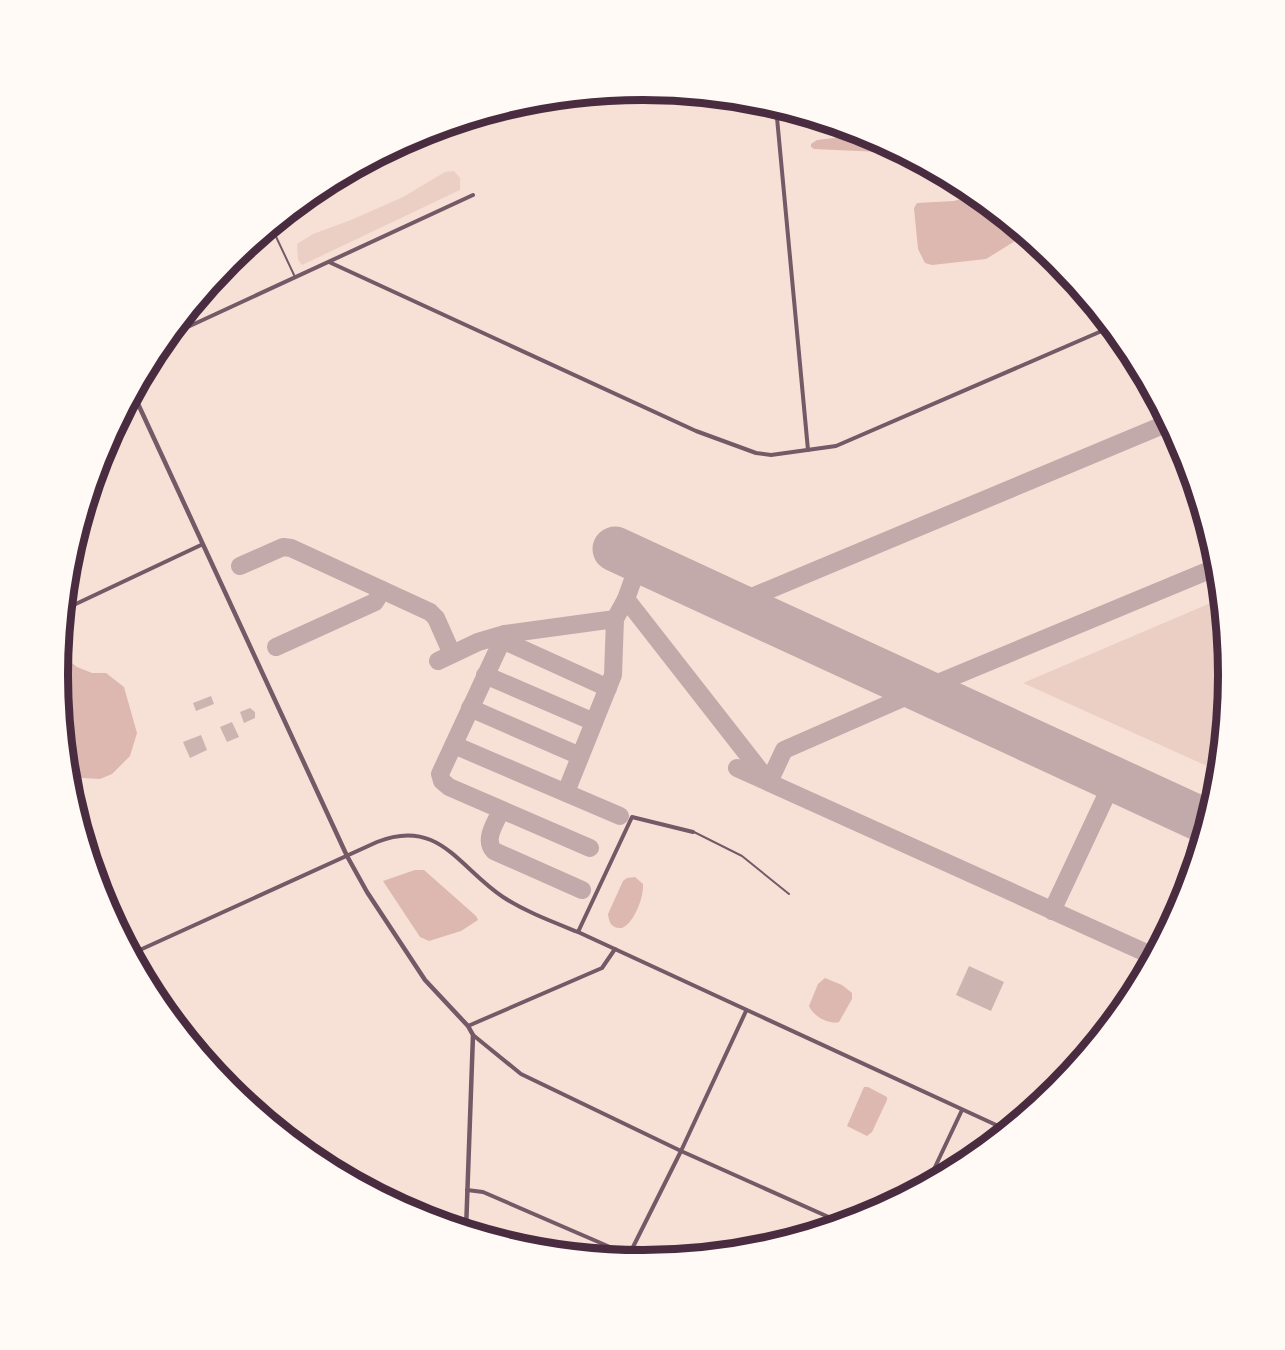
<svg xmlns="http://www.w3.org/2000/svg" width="1285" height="1350" font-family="'Libre Baskerville',serif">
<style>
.green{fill:#ebcfc5}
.water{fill:#dcb8b0}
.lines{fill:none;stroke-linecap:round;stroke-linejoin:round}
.taxiway{stroke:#c3aaaa;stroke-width:18}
.runway{stroke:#c3aaaa;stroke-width:45}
.building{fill:#ccb4b1}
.service{stroke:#755966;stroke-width:2}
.minor{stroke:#755966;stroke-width:4}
.tertiary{stroke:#755966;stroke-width:4.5}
.rim{fill:none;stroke:#4a2c40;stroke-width:8}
</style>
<rect width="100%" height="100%" fill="#f7e1d7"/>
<g class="green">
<path d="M 454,171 L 460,178 L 460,190 L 302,265 L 298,260 L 297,244 L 313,234 L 351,220 L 403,197 L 445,172 Z"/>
<path d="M 1220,599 L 1228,675 L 1218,771 L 1023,683 Z"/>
</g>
<g class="water">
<path d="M 867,134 L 902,153 L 814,149 L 811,147 L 811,144 L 817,140 Z"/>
<path d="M 975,194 L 1025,235 L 986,259 L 932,265 L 925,263 L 918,249 L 914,208 L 917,203 L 954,201 Z"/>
<path d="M 59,656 L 64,657 L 77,667 L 92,673 L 106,673 L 124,687 L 137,733 L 130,756 L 112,774 L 100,779 L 67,777 L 57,675 Z"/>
<path d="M 415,870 L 424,870 L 476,916 L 478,920 L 461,931 L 429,941 L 420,937 L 383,881 Z"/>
<path d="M 635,877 L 643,884 C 644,897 634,923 622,928 C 612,929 609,923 608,914 L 623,881 L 627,878 Z"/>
<path d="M 825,978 L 842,985 L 852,993 L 852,999 L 839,1022 C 829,1025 813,1016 809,1006 L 818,984 Z"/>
<path d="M 864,1087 L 868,1087 L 887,1097 L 887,1100 L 872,1132 L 867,1136 L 847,1126 Z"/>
</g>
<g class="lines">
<g class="taxiway">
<path d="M 640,560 L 626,599 L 769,782 L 784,750 L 921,690 L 1217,567"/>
<path d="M 240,566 L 283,547 L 291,548 L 430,612 L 436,618 L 452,654"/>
<path d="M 735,604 L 1168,423"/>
<path d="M 505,634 L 440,774 L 442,781 L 449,787 L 590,848"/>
<path d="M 502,640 L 608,688"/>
<path d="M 276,647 L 375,602 L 382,590"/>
<path d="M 438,661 L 478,642 L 505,634 L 615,619 L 626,599"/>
<path d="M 485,675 L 594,722"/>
<path d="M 470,708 L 580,756"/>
<path d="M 454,745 L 620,816"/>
<path d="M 737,768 L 1153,956"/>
<path d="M 566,792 L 613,675 L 615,619"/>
<path d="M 501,810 C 496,823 483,839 494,851 L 582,890"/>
<path d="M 1052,911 L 1114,779"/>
</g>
<path class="runway" d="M 615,549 L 1207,822"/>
</g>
<g class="building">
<path d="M 211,696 L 214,704 L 196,711 L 193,703 Z"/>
<path d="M 250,708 L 255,712 L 255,718 L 244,723 L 240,712 Z"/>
<path d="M 232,722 L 239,737 L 227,742 L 220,727 Z"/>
<path d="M 201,735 L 207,750 L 190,758 L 183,742 Z"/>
<path d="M 969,966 L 1004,982 L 991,1011 L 956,995 Z"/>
</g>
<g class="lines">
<g class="service">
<path d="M 271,226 L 295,277"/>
<path d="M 694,832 L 742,856 L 789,894"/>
</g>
<g class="minor">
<path d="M 776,107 L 808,450"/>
<path d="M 329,262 L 696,431 L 756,453 L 771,455 L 836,446 L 1111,327"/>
<path d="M 166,337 L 473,195"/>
<path d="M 63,610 L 201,545"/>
<path d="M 578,932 L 632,817 L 693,832"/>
<path d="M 131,954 L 377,842 C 439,817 459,868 503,897 C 526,912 553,922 578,932 L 1007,1130"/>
<path d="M 468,1026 L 602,968 L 615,949"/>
<path d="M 473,1035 L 521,1074 L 681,1151 L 842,1223"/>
<path d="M 927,1184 L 962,1110"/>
<path d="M 467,1190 L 483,1192 L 640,1260"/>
<path d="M 629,1255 L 681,1151 L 746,1011"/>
</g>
<path class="tertiary" d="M 133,393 L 347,856 L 367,892 L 425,980 L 468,1026 L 473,1035 L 466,1230"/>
</g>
<path d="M0 0H1285V1350H0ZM68 675a575 575 0 1 1 1150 0a575 575 0 1 1-1150 0Z" fill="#fffaf5" fill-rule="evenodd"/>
<path class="rim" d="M68 675a575 575 0 1 1 1150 0a575 575 0 1 1-1150 0Z"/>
</svg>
